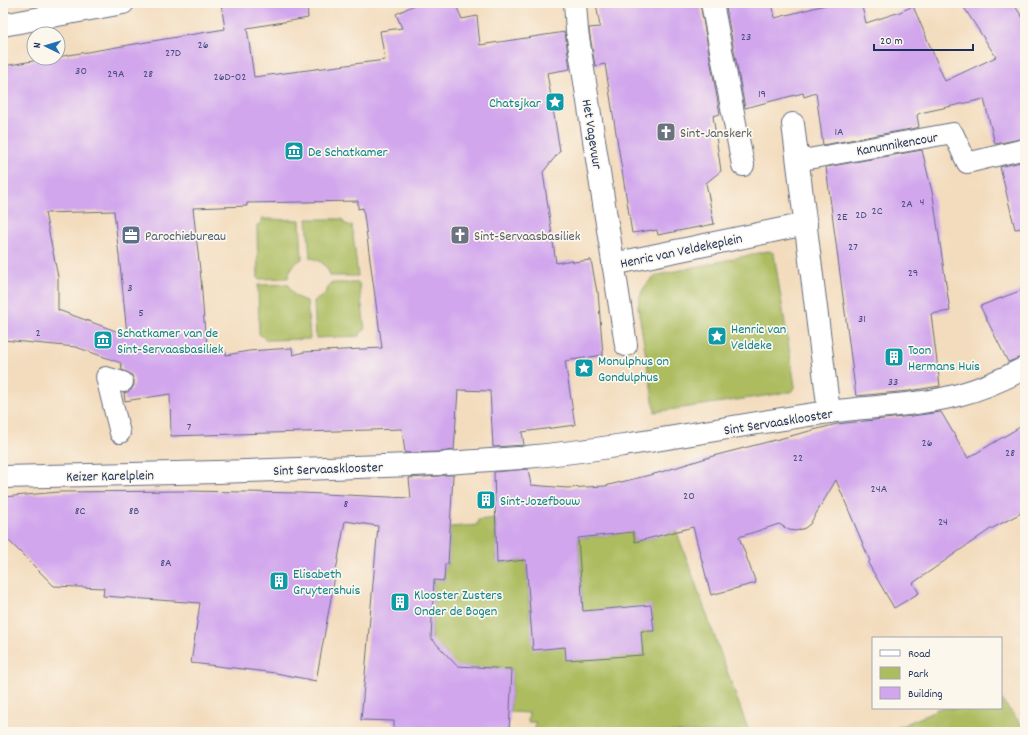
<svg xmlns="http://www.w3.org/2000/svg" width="1028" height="735" font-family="Dekko,sans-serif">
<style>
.green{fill:#acbc5f;stroke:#64765e}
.building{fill:#d1a6ed;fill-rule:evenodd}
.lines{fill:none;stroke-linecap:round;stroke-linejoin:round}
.pedestrian-casing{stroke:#676c7f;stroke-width:22}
.minor-casing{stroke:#676c7f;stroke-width:24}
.pedestrian{stroke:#fff;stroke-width:20}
.minor{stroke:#fff;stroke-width:22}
.labels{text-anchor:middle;stroke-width:3.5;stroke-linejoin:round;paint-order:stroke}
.number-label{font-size:12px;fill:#484d82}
.culture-label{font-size:14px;fill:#0d838f;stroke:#fbf7ec;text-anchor:start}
.worship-label{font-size:14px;fill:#5b616d;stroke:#fbf7ec;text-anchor:start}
.street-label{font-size:14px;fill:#1b2f5e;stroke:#fbf7ec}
.service-label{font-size:14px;fill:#4e5e75;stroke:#fbf7ec;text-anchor:start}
</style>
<rect width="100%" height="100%" fill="#fbf7ec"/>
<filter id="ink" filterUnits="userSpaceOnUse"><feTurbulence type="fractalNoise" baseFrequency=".025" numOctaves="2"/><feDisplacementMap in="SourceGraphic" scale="8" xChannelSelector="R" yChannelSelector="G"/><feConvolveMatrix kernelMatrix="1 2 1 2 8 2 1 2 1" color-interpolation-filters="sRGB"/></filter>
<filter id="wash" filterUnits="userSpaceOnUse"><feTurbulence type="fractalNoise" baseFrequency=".012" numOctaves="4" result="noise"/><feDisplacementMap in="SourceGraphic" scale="16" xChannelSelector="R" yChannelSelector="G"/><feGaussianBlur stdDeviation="0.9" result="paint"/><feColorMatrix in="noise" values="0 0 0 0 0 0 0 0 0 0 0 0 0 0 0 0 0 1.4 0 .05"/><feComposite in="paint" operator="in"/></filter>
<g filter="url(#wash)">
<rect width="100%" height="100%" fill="#f3dcbd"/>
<g class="green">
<path d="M 262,219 L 300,220 L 302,259 C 294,263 290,269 288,278 L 258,279 L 257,225 L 260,224 Z"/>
<path d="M 307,219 L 342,219 L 345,224 L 352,226 L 358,276 L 330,276 C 328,266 320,259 310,258 Z"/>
<path d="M 768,251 L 772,252 L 774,254 L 795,386 L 791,392 L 655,412 L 638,307 C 640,292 645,282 658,275 Z"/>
<path d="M 330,283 L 359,283 L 365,330 L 361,332 L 360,336 L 316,338 L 314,301 C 323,297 327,292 330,283 Z"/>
<path d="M 288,284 C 292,294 297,299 307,301 L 310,339 L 267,340 L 259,334 L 258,285 Z"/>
<path d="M 495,518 L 497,561 L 499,563 L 526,560 L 530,616 L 537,649 L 565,647 L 641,631 L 654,630 L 651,606 L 583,611 L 578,538 L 614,534 L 632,530 L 635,542 L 658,536 L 656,526 L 673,521 L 749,732 L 535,732 L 535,722 L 528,722 L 529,713 L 510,712 L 512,669 L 448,666 L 448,656 L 442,649 L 431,649 L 434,580 L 444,581 L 445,565 L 448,564 L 450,527 L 477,525 L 478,520 Z"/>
<path d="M 1001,699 L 1025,729 L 1025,732 L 887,732 L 929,714 L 939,708 L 1001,708 Z"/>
</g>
<g id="blocks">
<g class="building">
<path d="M 221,3 L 307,3 L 308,18 L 247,28 L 254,77 L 385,60 L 380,31 L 402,28 L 396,14 L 418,3 L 455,3 L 462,19 L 477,16 L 480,45 L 565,32 L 570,69 L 547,73 L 560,151 L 543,172 L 556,263 L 572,260 L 573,262 L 591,260 L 597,292 L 598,292 L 603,355 L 565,361 L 575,425 L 522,432 L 524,445 L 493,447 L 490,391 L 458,390 L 454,450 L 441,452 L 405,453 L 402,429 L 171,436 L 170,394 L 125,401 L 124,393 L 131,390 L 134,385 L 134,380 L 131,374 L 122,370 L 121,363 L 76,347 L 3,340 L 3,66 L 225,29 ZM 358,201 L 358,209 L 363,208 L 382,348 L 304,352 L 293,355 L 292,348 L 249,351 L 226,355 L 226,352 L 208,354 L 206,334 L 205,334 L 201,279 L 193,208 L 247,206 L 247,203 ZM 114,211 L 122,283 L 127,335 L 58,310 L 58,277 L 45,213 Z"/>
<path d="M 596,3 L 700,3 L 720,114 L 713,116 L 721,171 L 706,183 L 714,224 L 658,235 L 657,230 L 652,231 L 652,230 L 632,233 L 605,64 L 595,66 L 589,30 L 589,28 L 600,27 Z"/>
<path d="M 725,3 L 772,3 L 775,18 L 833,3 L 861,3 L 866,23 L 900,12 L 913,6 L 945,81 L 996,57 L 961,3 L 1013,3 L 1025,21 L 1025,138 L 995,144 L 984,99 L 920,113 L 917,115 L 919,127 L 916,128 L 823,145 L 816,93 L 804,97 L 803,93 L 745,108 Z"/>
<path d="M 922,150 L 933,196 L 950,311 L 931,314 L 940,386 L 909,391 L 856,396 L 826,167 Z"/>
<path d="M 1025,161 L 1025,228 L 1015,229 L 1000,167 Z"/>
<path d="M 1025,289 L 1025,356 L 1008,362 L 980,306 Z"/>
<path d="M 941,412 L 968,458 L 1025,424 L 1025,511 L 989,530 L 913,583 L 919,593 L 894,608 L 868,563 L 870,561 L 836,480 L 810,524 L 805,528 L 796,531 L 789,530 L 779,524 L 739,537 L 756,583 L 711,595 L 693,527 L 635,542 L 633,532 L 578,538 L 583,611 L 651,605 L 654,631 L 641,631 L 643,655 L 566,660 L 565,647 L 533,650 L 526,560 L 497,563 L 494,472 L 528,469 L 531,485 L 567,488 L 605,486 L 658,473 L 713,456 L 837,424 L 912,416 Z"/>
<path d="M 445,475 L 453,475 L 448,564 L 445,564 L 444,581 L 434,580 L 431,638 L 457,666 L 512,669 L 509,732 L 394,732 L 394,721 L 361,720 L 378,526 L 345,521 L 316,681 L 276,673 L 191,663 L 200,603 L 103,596 L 104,588 L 54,586 L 3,535 L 3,497 L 59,492 L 185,491 L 301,493 L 411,498 L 409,478 L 439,476 Z"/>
</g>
</g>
</g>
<g filter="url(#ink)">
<use href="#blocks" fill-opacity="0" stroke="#676c7f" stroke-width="1"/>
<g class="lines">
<defs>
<g id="pedestrian">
<path d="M 797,161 L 953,133 L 967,163 L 1025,149"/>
<path d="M 120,433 L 106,377 L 123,382"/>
</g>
<g id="minor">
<path d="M 575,3 L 577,31 L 626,345"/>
<path d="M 712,3 L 743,165"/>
<path d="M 3,25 L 123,3"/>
<path d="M 793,124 L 829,412"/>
<path d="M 613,264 L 806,224"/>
<path d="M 526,457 C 628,448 728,426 829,412 C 871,406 917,406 958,395 C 981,389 1004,379 1025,368"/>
<path d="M 447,463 L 519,458"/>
<path d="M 3,477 L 218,472 L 439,464"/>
</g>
</defs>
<use href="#pedestrian" class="pedestrian-casing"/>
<use href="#minor" class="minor-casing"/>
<use href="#pedestrian" class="pedestrian"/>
<use href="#minor" class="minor"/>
</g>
</g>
<defs>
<symbol id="sight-square" viewBox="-11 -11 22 22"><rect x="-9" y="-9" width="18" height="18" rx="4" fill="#0f9aa8" stroke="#fbf7ec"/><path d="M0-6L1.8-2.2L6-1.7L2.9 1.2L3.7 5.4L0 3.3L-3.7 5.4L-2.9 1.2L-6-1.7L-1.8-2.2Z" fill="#fff"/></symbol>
<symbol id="church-square" viewBox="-11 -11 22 22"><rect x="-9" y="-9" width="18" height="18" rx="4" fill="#6b7280" stroke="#fbf7ec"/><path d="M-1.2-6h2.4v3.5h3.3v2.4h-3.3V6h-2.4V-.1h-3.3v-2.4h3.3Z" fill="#fff"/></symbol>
<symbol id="museum-square" viewBox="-11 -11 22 22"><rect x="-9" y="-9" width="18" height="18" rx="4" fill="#0f9aa8" stroke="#fbf7ec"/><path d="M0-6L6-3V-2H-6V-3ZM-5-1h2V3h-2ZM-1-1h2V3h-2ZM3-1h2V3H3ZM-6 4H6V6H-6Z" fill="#fff"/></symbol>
<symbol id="office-square" viewBox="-11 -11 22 22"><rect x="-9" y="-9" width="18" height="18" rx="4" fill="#5c6f8a" stroke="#fbf7ec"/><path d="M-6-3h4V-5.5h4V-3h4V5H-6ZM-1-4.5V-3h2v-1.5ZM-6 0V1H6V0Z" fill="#fff"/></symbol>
<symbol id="building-square" viewBox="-11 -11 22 22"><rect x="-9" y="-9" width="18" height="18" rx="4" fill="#0f9aa8" stroke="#fbf7ec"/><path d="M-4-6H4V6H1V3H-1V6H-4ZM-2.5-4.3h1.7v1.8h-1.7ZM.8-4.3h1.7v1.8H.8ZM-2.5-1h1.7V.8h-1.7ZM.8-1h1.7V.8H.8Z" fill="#fff"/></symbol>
</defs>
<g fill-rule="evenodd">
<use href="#sight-square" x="544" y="91" width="22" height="22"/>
<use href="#church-square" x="655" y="121" width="22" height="22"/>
<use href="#museum-square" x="283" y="140" width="22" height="22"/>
<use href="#office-square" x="120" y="224" width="22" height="22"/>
<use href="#church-square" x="449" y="224" width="22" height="22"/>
<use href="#sight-square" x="706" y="325" width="22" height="22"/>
<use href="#museum-square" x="92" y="329" width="22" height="22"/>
<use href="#building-square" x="883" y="346" width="22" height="22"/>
<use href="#sight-square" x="573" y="357" width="22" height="22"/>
<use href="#building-square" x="475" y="489" width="22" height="22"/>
<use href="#building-square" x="268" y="570" width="22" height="22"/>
<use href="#building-square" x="389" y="591" width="22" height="22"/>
</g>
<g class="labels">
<g class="number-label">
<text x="746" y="40">23</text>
<text x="203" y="48">26</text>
<text x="173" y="56">27D</text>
<text x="81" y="74">30</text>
<text x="116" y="77">29A</text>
<text x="148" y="77">28</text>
<text x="230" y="80">26D-02</text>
<text x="762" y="97">19</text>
<text x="839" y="135">1A</text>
<text x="922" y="205">4</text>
<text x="907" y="207">2A</text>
<text x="877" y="214">2C</text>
<text x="861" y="218">2D</text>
<text x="842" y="220">2E</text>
<text x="853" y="250">27</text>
<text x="913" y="276">29</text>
<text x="130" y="291">3</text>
<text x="141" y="316">5</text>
<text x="862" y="322">31</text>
<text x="38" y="336">2</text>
<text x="893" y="385">33</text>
<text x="189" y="430">7</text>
<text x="927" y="446">26</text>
<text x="1010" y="456">28</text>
<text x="798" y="461">22</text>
<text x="879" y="492">24A</text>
<text x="689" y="499">20</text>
<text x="346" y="507">8</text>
<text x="80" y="514">8C</text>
<text x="134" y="514">8B</text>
<text x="943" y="525">24</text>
<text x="166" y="566">8A</text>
</g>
<g class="culture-label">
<text x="541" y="107" text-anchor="end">Chatsjkar</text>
<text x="308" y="156">De Schatkamer</text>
<text x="731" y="333">Henric van<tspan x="731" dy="16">Veldeke</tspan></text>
<text x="117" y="337">Schatkamer van de<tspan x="117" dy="16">Sint-Servaasbasiliek</tspan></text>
<text x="908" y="354">Toon<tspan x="908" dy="16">Hermans Huis</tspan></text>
<text x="598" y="365">Monulphus on<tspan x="598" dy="16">Gondulphus</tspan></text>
<text x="500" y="505">Sint-Jozefbouw</text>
<text x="293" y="578">Elisabeth<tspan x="293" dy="16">Gruytershuis</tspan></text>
<text x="414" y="599">Klooster Zusters<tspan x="414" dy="16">Onder de Bogen</tspan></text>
</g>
<g class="worship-label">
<text x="680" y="137">Sint-Janskerk</text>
<text x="474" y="240">Sint-Servaasbasiliek</text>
</g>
<g class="street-label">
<text transform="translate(593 134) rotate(81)" y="5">Het Vagevuur</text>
<text transform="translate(897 143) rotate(-10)" y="5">Kanunnikencour</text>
<text transform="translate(681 250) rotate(-12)" y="5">Henric van Veldekeplein</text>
<text transform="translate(778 421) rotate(-9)" y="5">Sint Servaasklooster</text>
<text transform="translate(328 468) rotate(-2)" y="5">Sint Servaasklooster</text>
<text transform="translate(110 475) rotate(-1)" y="5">Keizer Karelplein</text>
</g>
<g class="service-label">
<text x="145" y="240">Parochiebureau</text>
</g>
</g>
<rect width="1028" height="735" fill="none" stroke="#fbf7ec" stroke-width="16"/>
<rect x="872" y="637" width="130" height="72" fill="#fbf7ec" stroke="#a1a7b3"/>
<rect x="880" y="650" width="20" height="6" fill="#ffffff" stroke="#a1a7b3"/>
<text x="908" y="657" font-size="12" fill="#1b2f5e">Road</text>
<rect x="880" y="667" width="20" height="12" fill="#acbc5f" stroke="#a1a7b3"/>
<text x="908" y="677" font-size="12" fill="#1b2f5e">Park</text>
<rect x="880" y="687" width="20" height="12" fill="#d1a6ed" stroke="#a1a7b3"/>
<text x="908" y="697" font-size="12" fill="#1b2f5e">Building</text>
<g transform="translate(46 46) rotate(275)"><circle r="19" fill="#fbf7ec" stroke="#a1a7b3"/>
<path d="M0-3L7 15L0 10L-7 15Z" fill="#1f6fb2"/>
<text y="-6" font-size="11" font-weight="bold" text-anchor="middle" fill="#1b2f5e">N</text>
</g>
<path d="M874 44v6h99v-6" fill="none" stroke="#1b2f5e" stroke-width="2"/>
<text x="880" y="44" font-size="12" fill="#1b2f5e" stroke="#fbf7ec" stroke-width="3" paint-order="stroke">20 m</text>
</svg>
